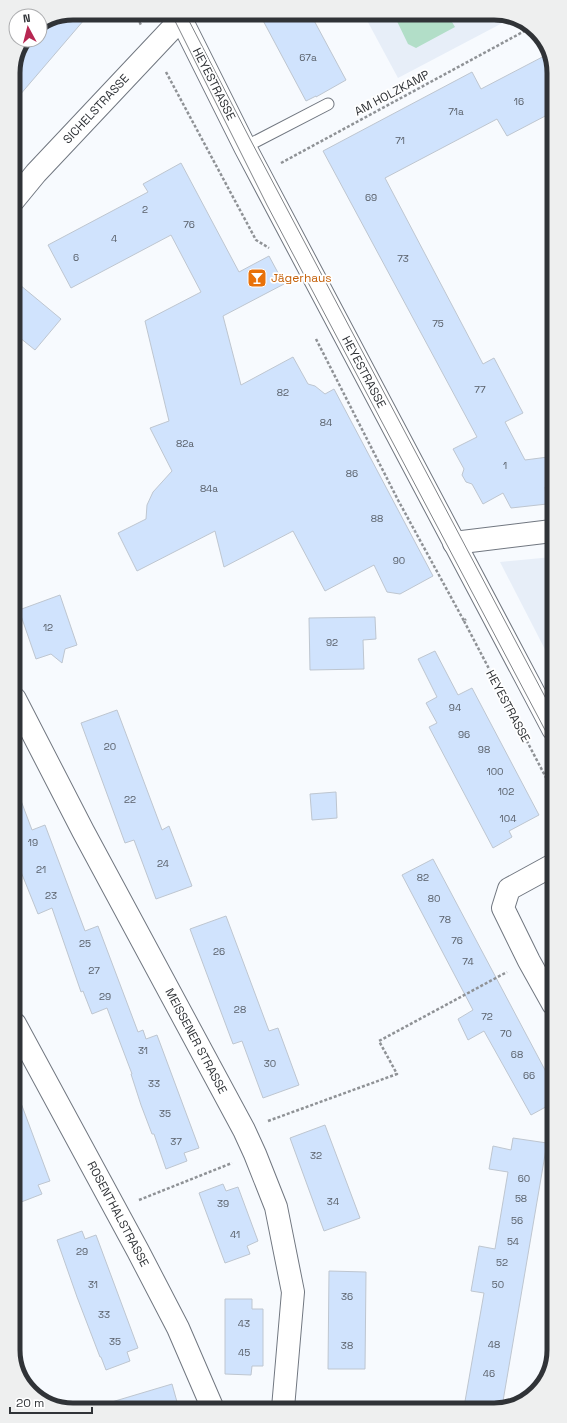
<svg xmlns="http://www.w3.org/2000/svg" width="567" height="1423" font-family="'Space Grotesk',sans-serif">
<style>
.built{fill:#e7eef8}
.green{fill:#b2dec8}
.building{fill:#d0e3fd;stroke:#bec6d0}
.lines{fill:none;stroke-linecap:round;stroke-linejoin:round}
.service-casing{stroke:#717780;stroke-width:13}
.minor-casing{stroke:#717780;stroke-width:24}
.tertiary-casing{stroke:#717780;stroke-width:24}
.path{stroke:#8f9296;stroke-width:2.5;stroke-dasharray:3 2;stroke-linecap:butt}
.service{stroke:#fff;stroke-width:11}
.minor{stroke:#fff;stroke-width:22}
.tertiary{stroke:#fff;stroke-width:22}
.tram{stroke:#818488;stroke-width:1}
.labels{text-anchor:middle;stroke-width:3.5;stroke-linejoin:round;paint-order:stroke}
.number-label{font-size:10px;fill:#585f68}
.street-label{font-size:12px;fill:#303337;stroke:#fff}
.food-label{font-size:12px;fill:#c56008;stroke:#fff;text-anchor:start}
.rim{fill:none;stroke:#303337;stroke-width:5}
</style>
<rect width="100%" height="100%" fill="#f7fafe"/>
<g class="built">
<path d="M 363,13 L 498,13 L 512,18 L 398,78 Z"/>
<path d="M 552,557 L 552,663 L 500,562 Z"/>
</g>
<path class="green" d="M 393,13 L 455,13 L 449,17 L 455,27 L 416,48 L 408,44 Z"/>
<g class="building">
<path d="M 73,13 L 90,13 L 13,103 L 13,69 L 26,40 L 40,40 L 40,26 Z"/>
<path d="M 259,13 L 310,13 L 346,80 L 316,97 L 316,96 L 306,101 Z"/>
<path d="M 550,53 L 551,113 L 507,136 L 497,119 L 385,178 L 483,364 L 494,358 L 523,413 L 505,422 L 525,460 L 548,457 L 552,487 L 545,487 L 547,504 L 511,508 L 503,493 L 483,504 L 472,484 L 466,482 L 462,475 L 464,469 L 453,449 L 477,437 L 323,151 L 472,72 L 481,89 Z"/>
<path d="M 181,163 L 239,272 L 269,256 L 284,284 L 223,316 L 241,385 L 293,357 L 308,384 L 315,386 L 325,394 L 334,389 L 433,576 L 400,594 L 387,592 L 374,565 L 325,591 L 293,531 L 224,567 L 215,531 L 137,571 L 118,533 L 146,519 L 147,505 L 153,492 L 172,471 L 150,428 L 169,421 L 145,321 L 201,292 L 171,235 L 71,288 L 48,245 L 148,192 L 143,184 Z"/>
<path d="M 14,280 L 61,319 L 35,350 L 14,333 Z"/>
<path d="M 60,595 L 77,645 L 65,649 L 62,663 L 51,654 L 36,659 L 19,610 Z"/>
<path d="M 375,617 L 376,639 L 363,640 L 364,669 L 310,670 L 309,618 Z"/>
<path d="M 435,651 L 458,695 L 472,688 L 539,815 L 509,831 L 512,837 L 493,848 L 429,727 L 437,723 L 426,703 L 437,697 L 418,659 Z"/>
<path d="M 117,710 L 162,830 L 169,826 L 192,886 L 156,899 L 134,840 L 125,843 L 81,723 Z"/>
<path d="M 17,790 L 32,830 L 45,825 L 85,931 L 98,926 L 138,1032 L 143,1030 L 146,1039 L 157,1035 L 199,1148 L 184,1153 L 187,1161 L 166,1169 L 154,1134 L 152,1134 L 141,1105 L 131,1074 L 132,1074 L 107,1008 L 92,1014 L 83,991 L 81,992 L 52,908 L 38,914 L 15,857 L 15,791 Z"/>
<path d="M 336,792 L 337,818 L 312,820 L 310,794 Z"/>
<path d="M 433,859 L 553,1085 L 553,1103 L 531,1115 L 484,1031 L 468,1040 L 458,1019 L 473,1010 L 402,875 Z"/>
<path d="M 226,916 L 269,1031 L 278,1028 L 299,1085 L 263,1098 L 242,1041 L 233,1044 L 190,929 Z"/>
<path d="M 18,1095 L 50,1181 L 38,1185 L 42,1194 L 16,1204 L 15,1096 Z"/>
<path d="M 325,1125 L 360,1218 L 324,1231 L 290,1138 Z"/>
<path d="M 513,1138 L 547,1143 L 502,1407 L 464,1407 L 484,1293 L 471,1291 L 479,1246 L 495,1249 L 508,1172 L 489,1169 L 493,1146 L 511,1150 Z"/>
<path d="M 223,1184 L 226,1191 L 238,1187 L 258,1241 L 247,1246 L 250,1254 L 225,1263 L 199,1193 Z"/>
<path d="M 82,1231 L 85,1239 L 96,1235 L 138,1348 L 127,1352 L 130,1361 L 106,1370 L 101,1357 L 100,1357 L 77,1297 L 57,1240 Z"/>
<path d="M 329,1271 L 366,1272 L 365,1369 L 328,1369 Z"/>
<path d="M 225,1299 L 252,1299 L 252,1309 L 263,1309 L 263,1366 L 252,1366 L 251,1375 L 225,1374 Z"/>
<path d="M 172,1384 L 179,1409 L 106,1410 L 105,1404 Z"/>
</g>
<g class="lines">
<defs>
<path id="service" d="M 245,147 L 328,104"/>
<g id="minor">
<path d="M 13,201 L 36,173 L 181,19"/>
<path d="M 454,543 L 552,531"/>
<path d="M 15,699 L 83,831 L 244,1130 L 255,1154 L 276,1207 L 293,1292 L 283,1408"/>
<path d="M 553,865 L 509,889 L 503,908 L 529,961 L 553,1004"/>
<path d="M 15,1024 L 138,1251 L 178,1328 L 213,1409"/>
</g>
<path id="tertiary" d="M 178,13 L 245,147 L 553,729"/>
</defs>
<use href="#service" class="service-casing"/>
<use href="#minor" class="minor-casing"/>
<use href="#tertiary" class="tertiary-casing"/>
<g class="path">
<path d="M 135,13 L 141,25"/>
<path d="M 166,72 L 256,240 L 269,248"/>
<path d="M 281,163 L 532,27"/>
<path d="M 316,339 L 398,500 L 464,621 L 466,619"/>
<path d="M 464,621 L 553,791"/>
<path d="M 268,1121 L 397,1074 L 379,1041 L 507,972"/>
<path d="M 139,1200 L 232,1163"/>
</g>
<use href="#service" class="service"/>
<use href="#minor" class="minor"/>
<use href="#tertiary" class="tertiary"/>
<g class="tram">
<path d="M 171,13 L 267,205 L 553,745"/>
<path d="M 185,13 L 250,139 L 552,710"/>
</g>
</g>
<defs>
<symbol id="bar-square" viewBox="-11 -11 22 22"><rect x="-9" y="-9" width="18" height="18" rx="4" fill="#e8710a" stroke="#fff"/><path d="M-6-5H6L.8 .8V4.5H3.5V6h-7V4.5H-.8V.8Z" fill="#fff"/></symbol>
</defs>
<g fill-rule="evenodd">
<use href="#bar-square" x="246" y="267" width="22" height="22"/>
</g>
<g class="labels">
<g class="number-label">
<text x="308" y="61">67a</text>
<text x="519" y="105">16</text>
<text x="456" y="115">71a</text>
<text x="400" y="144">71</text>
<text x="371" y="201">69</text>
<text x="145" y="213">2</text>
<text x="189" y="228">76</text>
<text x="114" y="242">4</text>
<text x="76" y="261">6</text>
<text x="403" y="262">73</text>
<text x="438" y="327">75</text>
<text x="480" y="393">77</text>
<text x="283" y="396">82</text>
<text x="326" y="426">84</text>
<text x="185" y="447">82a</text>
<text x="505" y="469">1</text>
<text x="352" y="477">86</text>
<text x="209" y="492">84a</text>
<text x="377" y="522">88</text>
<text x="399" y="564">90</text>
<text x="48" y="631">12</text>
<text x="332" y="646">92</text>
<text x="455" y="711">94</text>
<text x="464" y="738">96</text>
<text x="110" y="750">20</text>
<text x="484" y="753">98</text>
<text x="495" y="775">100</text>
<text x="506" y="795">102</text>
<text x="130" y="803">22</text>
<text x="508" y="822">104</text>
<text x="33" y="846">19</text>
<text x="163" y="867">24</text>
<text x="41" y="873">21</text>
<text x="423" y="881">82</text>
<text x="51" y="899">23</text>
<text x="434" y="902">80</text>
<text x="445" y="923">78</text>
<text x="457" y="944">76</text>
<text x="85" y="947">25</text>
<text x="219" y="955">26</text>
<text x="468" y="965">74</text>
<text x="94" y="974">27</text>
<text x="105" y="1000">29</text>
<text x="240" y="1013">28</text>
<text x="487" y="1020">72</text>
<text x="506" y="1037">70</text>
<text x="143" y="1054">31</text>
<text x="517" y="1058">68</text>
<text x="270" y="1067">30</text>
<text x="529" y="1079">66</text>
<text x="154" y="1087">33</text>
<text x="165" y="1117">35</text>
<text x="176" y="1145">37</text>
<text x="316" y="1159">32</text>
<text x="524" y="1182">60</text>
<text x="521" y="1202">58</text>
<text x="333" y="1205">34</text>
<text x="223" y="1207">39</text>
<text x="517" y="1224">56</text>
<text x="235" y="1238">41</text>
<text x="513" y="1245">54</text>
<text x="82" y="1255">29</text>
<text x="502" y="1266">52</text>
<text x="93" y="1288">31</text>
<text x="498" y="1288">50</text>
<text x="347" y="1300">36</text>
<text x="104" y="1318">33</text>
<text x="244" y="1327">43</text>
<text x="115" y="1345">35</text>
<text x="494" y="1348">48</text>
<text x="347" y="1349">38</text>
<text x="244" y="1356">45</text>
<text x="489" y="1377">46</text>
</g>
<g class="street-label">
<text transform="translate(214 84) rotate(63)" y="4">HEYESTRASSE</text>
<text transform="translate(392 93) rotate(-28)" y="4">AM HOLZKAMP</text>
<text transform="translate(96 109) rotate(-47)" y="4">SICHELSTRASSE</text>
<text transform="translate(364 372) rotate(62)" y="4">HEYESTRASSE</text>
<text transform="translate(508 706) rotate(62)" y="4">HEYESTRASSE</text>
<text transform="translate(196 1041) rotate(62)" y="4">MEISSENER STRASSE</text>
<text transform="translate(118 1214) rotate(62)" y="4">ROSENTHALSTRASSE</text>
</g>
<g class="food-label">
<text x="271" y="282">Jägerhaus</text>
</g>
</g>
<path d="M0 0H567V1423H0ZM73 20H494A53 53 0 0 1 547 73V1350A53 53 0 0 1 494 1403H73A53 53 0 0 1 20 1350V73A53 53 0 0 1 73 20Z" fill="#eeefef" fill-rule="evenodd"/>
<path class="rim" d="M73 20H494A53 53 0 0 1 547 73V1350A53 53 0 0 1 494 1403H73A53 53 0 0 1 20 1350V73A53 53 0 0 1 73 20Z"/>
<g transform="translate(28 28) rotate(353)"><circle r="19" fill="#ffffff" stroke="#acadaf"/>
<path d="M0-3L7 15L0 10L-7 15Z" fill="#b72752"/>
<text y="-6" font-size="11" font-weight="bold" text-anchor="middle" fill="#303337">N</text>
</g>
<path d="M10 1407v6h82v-6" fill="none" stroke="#303337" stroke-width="2"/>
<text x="16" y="1407" font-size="12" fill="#303337" stroke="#ffffff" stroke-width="3" paint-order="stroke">20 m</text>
</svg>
